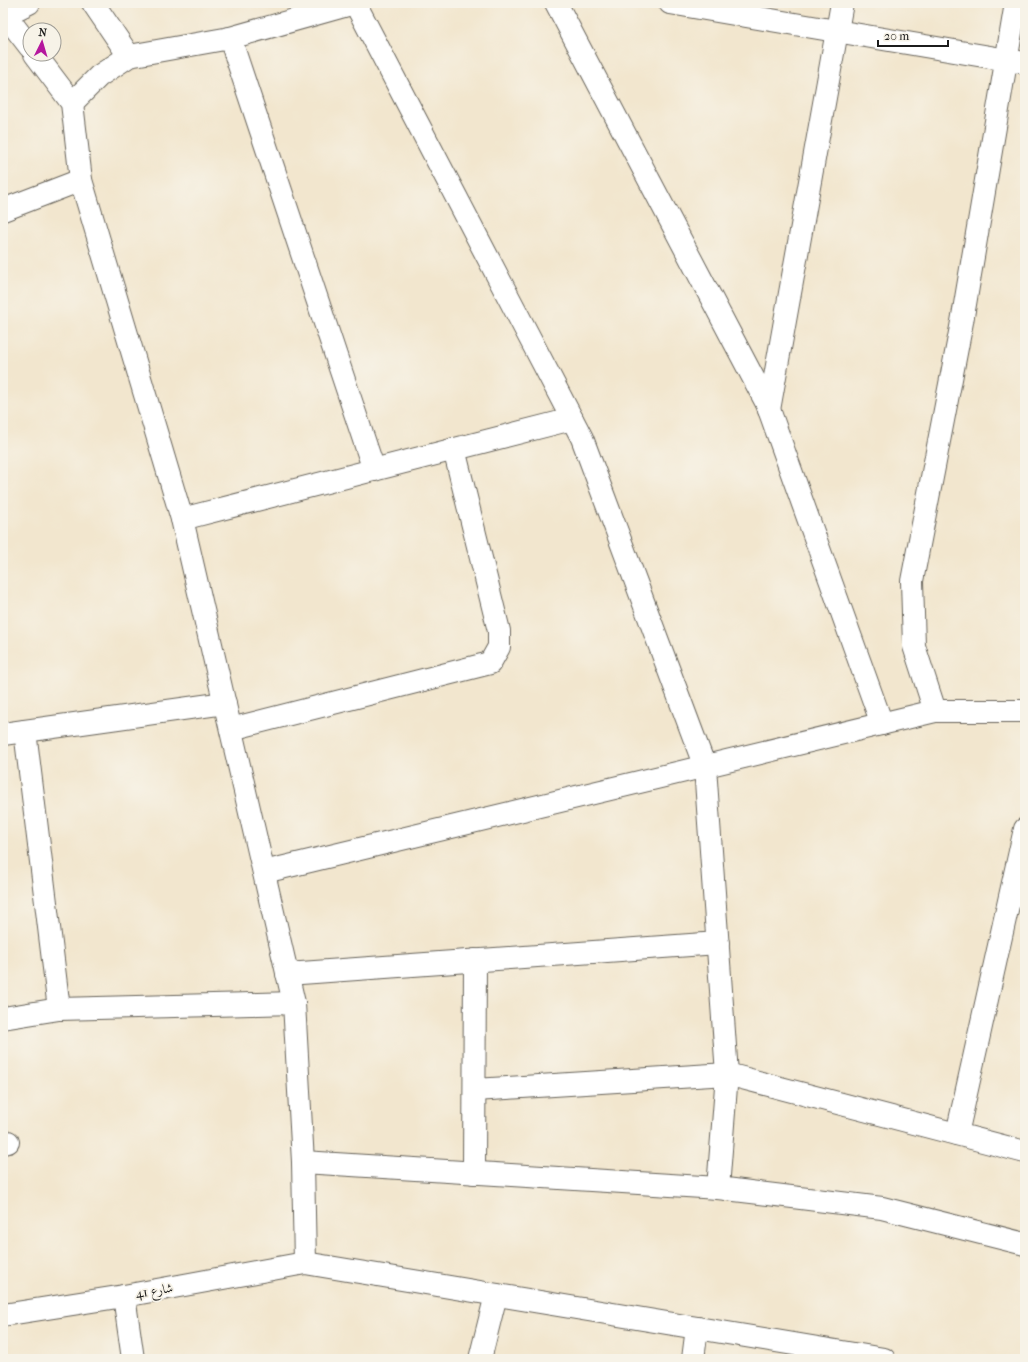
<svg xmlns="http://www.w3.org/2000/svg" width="1028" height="1362" font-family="'IM FELL French Canon',Amiri,serif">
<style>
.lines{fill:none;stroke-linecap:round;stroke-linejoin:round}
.minor-casing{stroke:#67635a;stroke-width:24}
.tertiary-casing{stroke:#67635a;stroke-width:24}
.minor{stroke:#fff;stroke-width:22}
.tertiary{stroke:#fff;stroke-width:22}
.labels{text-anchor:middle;stroke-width:3.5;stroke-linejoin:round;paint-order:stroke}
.street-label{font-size:13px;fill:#1c1c1c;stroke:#f7f3e8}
</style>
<rect width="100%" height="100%" fill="#f7f3e8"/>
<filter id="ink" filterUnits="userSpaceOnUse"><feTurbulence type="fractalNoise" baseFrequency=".025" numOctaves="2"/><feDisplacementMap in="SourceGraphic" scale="8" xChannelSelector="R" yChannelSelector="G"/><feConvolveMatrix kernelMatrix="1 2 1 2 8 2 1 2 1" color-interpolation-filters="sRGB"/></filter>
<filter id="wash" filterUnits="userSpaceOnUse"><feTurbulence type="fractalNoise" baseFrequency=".012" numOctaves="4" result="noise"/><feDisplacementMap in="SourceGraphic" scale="16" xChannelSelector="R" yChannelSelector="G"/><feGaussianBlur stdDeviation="0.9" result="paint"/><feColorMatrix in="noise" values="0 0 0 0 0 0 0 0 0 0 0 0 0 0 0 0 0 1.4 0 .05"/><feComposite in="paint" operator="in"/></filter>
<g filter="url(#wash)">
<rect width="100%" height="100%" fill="#f2e6ce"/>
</g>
<g filter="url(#ink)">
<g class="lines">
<defs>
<g id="minor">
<path d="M 93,3 L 129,56"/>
<path d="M 355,3 L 582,438 L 705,767 L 727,1074 L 718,1188"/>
<path d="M 556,3 L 767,404 L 882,724"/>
<path d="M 670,3 L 1025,63"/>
<path d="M 3,12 L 30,47"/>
<path d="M 3,16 L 29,3"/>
<path d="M 230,38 L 374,470"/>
<path d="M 35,54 L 72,103 L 81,180 L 182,519 L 294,1003 L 303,1162 L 305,1263"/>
<path d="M 72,103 L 99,76 L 129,56 L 230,38 L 355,3"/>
<path d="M 3,210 L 81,180"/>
<path d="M 769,410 L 842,3"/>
<path d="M 182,519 L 572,419"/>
<path d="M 935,711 L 914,646 L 912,581 L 962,322 L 1016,3"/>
<path d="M 231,729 L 490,663 L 499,647 L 499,631 L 454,449"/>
<path d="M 25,731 L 59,1009"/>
<path d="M 3,734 L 225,703"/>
<path d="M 264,872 L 935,711 L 1025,711"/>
<path d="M 287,974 L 718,943"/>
<path d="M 3,1018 L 59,1009 L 294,1003"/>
<path d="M 475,1090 L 727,1074 L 1025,1152"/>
<path d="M 957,1134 L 1025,829"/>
<path d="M 3,1143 L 8,1142"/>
<path d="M 303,1162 L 718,1188 L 882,1208 L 1025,1244"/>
<path d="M 474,1173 L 475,960"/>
<path d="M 124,1296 L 133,1359"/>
<path d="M 480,1359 L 496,1295"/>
<path d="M 693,1359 L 697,1328"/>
</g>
<path id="tertiary" d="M 3,1315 L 124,1296 L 305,1263 L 884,1359"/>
</defs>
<use href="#minor" class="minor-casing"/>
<use href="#tertiary" class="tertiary-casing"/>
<use href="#minor" class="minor"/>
<use href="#tertiary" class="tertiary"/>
</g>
</g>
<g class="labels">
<g class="street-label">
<text transform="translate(154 1290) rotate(-10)" y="5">شارع 41</text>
</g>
</g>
<rect width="1028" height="1362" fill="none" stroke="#f7f3e8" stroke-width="16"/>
<g transform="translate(42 42) rotate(5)"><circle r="19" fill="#f7f3e8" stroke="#9f9d96"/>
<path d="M0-3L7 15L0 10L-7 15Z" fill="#b5179e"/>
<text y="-6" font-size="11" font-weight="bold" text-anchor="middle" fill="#1c1c1c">N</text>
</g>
<path d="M878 40v6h70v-6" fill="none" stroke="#1c1c1c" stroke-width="2"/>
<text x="884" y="40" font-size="12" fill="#1c1c1c" stroke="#f7f3e8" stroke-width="3" paint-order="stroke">20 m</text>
</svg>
